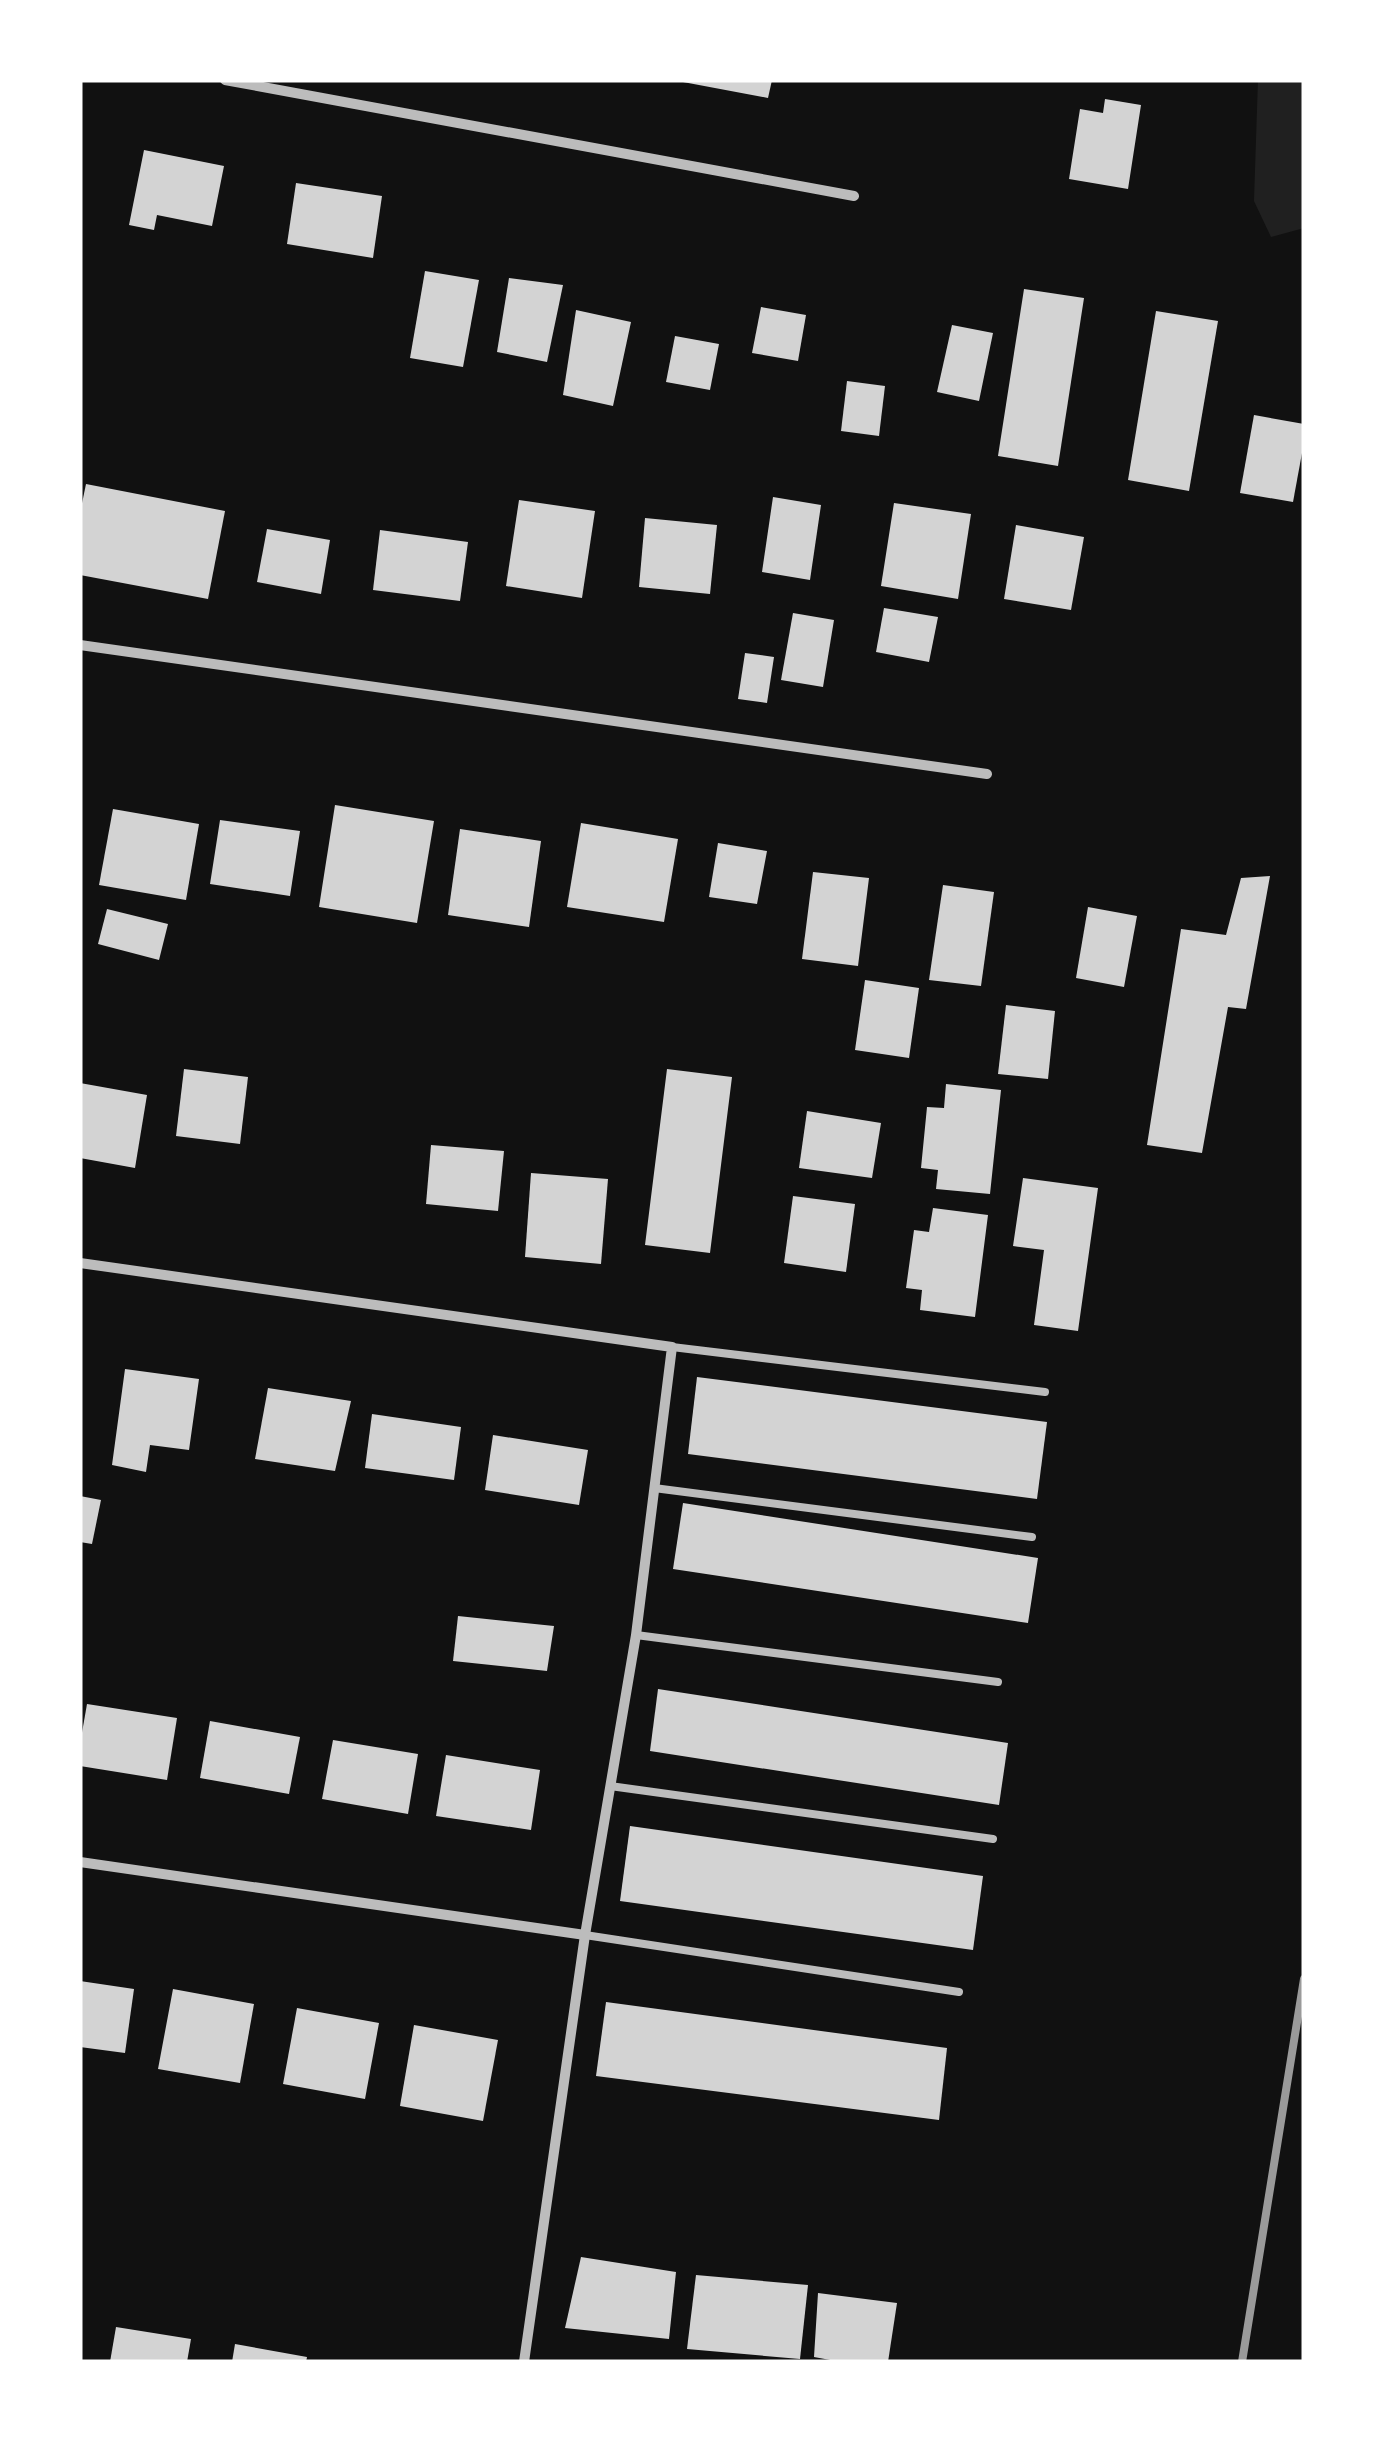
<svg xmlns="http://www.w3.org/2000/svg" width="1384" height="2442" font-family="Ubuntu,sans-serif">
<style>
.green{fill:#202020}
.building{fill:#d3d3d3}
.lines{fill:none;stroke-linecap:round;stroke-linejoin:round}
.service{stroke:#bcbcbc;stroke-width:8}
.minor{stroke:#bcbcbc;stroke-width:10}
.rail{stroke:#9a9a9a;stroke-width:8}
</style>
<rect width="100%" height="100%" fill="#111"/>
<path class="green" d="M 1258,80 L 1304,80 L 1304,228 L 1271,237 L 1254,201 Z"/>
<g class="building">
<path d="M 684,80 L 772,80 L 768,98 L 683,82 Z"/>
<path d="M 1105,99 L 1141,105 L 1128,189 L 1069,179 L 1080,109 L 1103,113 Z"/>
<path d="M 144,150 L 224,166 L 212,226 L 157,215 L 154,230 L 129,225 Z"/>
<path d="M 296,183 L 382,196 L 373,258 L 287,244 Z"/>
<path d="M 425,271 L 479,280 L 463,367 L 410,358 Z"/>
<path d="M 509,278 L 563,285 L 547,362 L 497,352 Z"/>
<path d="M 1024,289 L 1084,298 L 1058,466 L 998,456 Z"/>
<path d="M 761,307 L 806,315 L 798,361 L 752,353 Z"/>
<path d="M 576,310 L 631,322 L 613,406 L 563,395 Z"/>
<path d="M 1156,311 L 1218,321 L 1189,491 L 1128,480 Z"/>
<path d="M 952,325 L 993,333 L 979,401 L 937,392 Z"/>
<path d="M 675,336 L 719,344 L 710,390 L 666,382 Z"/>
<path d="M 847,381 L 885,386 L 879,436 L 841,431 Z"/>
<path d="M 1254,415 L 1304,424 L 1304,442 L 1293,502 L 1240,493 Z"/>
<path d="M 86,484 L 225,511 L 208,599 L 80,575 L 80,513 Z"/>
<path d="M 773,497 L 821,505 L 810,580 L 762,572 Z"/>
<path d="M 519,500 L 595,511 L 582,598 L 506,586 Z"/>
<path d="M 894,503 L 971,514 L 958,599 L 881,586 Z"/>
<path d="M 645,518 L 717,525 L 710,594 L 639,587 Z"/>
<path d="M 1016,525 L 1084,537 L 1071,610 L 1004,599 Z"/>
<path d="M 267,529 L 330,540 L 321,594 L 257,582 Z"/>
<path d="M 380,530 L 468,542 L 460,601 L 373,590 Z"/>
<path d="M 884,608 L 938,617 L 929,662 L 876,652 Z"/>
<path d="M 793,613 L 834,620 L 823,687 L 781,680 Z"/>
<path d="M 745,653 L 774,657 L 767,703 L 738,699 Z"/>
<path d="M 335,805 L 434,821 L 417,923 L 319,907 Z"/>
<path d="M 113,809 L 199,824 L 186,900 L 99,885 Z"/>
<path d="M 220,820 L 300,831 L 290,896 L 210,884 Z"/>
<path d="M 581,823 L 678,839 L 664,922 L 567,907 Z"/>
<path d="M 460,829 L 541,841 L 529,927 L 448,915 Z"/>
<path d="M 718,843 L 767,851 L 757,904 L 709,897 Z"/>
<path d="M 813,872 L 869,878 L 858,966 L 802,959 Z"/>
<path d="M 1270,876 L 1246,1009 L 1228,1007 L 1202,1153 L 1147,1145 L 1181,929 L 1226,935 L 1241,878 Z"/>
<path d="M 943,885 L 994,892 L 981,986 L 929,980 Z"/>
<path d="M 1088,907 L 1137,916 L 1124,987 L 1076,978 Z"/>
<path d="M 107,909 L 168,924 L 159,960 L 98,944 Z"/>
<path d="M 865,980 L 919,988 L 909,1058 L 855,1050 Z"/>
<path d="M 1006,1005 L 1055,1011 L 1048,1079 L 998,1074 Z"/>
<path d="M 184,1069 L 248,1077 L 240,1144 L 176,1136 Z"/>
<path d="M 667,1069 L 732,1077 L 710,1253 L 645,1245 Z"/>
<path d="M 80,1083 L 147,1095 L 135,1168 L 80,1158 Z"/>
<path d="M 946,1084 L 1001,1090 L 990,1194 L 936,1189 L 938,1170 L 921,1168 L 927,1107 L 944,1108 Z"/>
<path d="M 807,1111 L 881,1123 L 872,1178 L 799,1168 Z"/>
<path d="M 431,1145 L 504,1151 L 498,1211 L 426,1204 Z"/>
<path d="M 531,1173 L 608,1179 L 601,1264 L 525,1257 Z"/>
<path d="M 1023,1178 L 1098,1188 L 1078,1331 L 1034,1325 L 1044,1250 L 1013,1246 Z"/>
<path d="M 793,1196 L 855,1204 L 846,1272 L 784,1263 Z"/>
<path d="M 933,1208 L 988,1215 L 975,1317 L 920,1310 L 922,1290 L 906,1288 L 914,1230 L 929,1232 Z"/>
<path d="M 125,1369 L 199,1379 L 189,1450 L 150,1445 L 146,1472 L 112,1465 Z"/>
<path d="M 697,1377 L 1047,1422 L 1037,1499 L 688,1454 Z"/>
<path d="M 268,1388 L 351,1401 L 335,1471 L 255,1459 Z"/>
<path d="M 372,1414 L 461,1427 L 454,1480 L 365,1468 Z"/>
<path d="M 493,1435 L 588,1450 L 579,1505 L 485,1490 Z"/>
<path d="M 80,1496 L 101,1500 L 92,1544 L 80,1542 Z"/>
<path d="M 683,1503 L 1038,1558 L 1028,1623 L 673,1569 Z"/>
<path d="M 458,1616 L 554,1626 L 547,1671 L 453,1661 Z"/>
<path d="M 658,1689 L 1008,1743 L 999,1805 L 650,1751 Z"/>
<path d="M 87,1704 L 177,1718 L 167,1780 L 80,1766 L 80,1744 Z"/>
<path d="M 210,1721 L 300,1737 L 289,1794 L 200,1778 Z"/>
<path d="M 333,1740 L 418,1754 L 408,1814 L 322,1799 Z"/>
<path d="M 446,1755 L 540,1770 L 531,1830 L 436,1816 Z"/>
<path d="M 630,1826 L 983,1876 L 973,1950 L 620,1901 Z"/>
<path d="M 80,1981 L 134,1989 L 125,2053 L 80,2047 Z"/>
<path d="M 173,1989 L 254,2004 L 240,2083 L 158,2069 Z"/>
<path d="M 606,2002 L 947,2048 L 939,2120 L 596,2076 Z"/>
<path d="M 297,2008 L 379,2023 L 365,2099 L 283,2084 Z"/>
<path d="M 414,2025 L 498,2040 L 483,2121 L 400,2106 Z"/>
<path d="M 581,2257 L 676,2272 L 669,2339 L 565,2328 Z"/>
<path d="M 696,2275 L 808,2285 L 800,2359 L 687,2349 Z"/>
<path d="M 818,2293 L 897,2303 L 888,2362 L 841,2362 L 814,2357 Z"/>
<path d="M 116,2327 L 191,2339 L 187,2362 L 110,2362 Z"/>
<path d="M 235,2344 L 307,2357 L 306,2362 L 232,2362 Z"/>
</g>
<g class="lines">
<g class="service">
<path d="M 672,1347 L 1045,1392"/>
<path d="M 654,1488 L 1032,1537"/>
<path d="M 636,1635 L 998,1682"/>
<path d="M 610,1786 L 993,1839"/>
<path d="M 585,1935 L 959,1992"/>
</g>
<g class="minor">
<path d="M 225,80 L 854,196"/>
<path d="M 80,645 L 987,774"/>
<path d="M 80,1263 L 672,1347 L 636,1635 L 585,1935 L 524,2362"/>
<path d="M 80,1862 L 585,1935"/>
</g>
<path class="rail" d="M 1242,2362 L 1304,1979"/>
</g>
<rect width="1384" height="2442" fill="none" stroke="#ffffff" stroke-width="165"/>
</svg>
